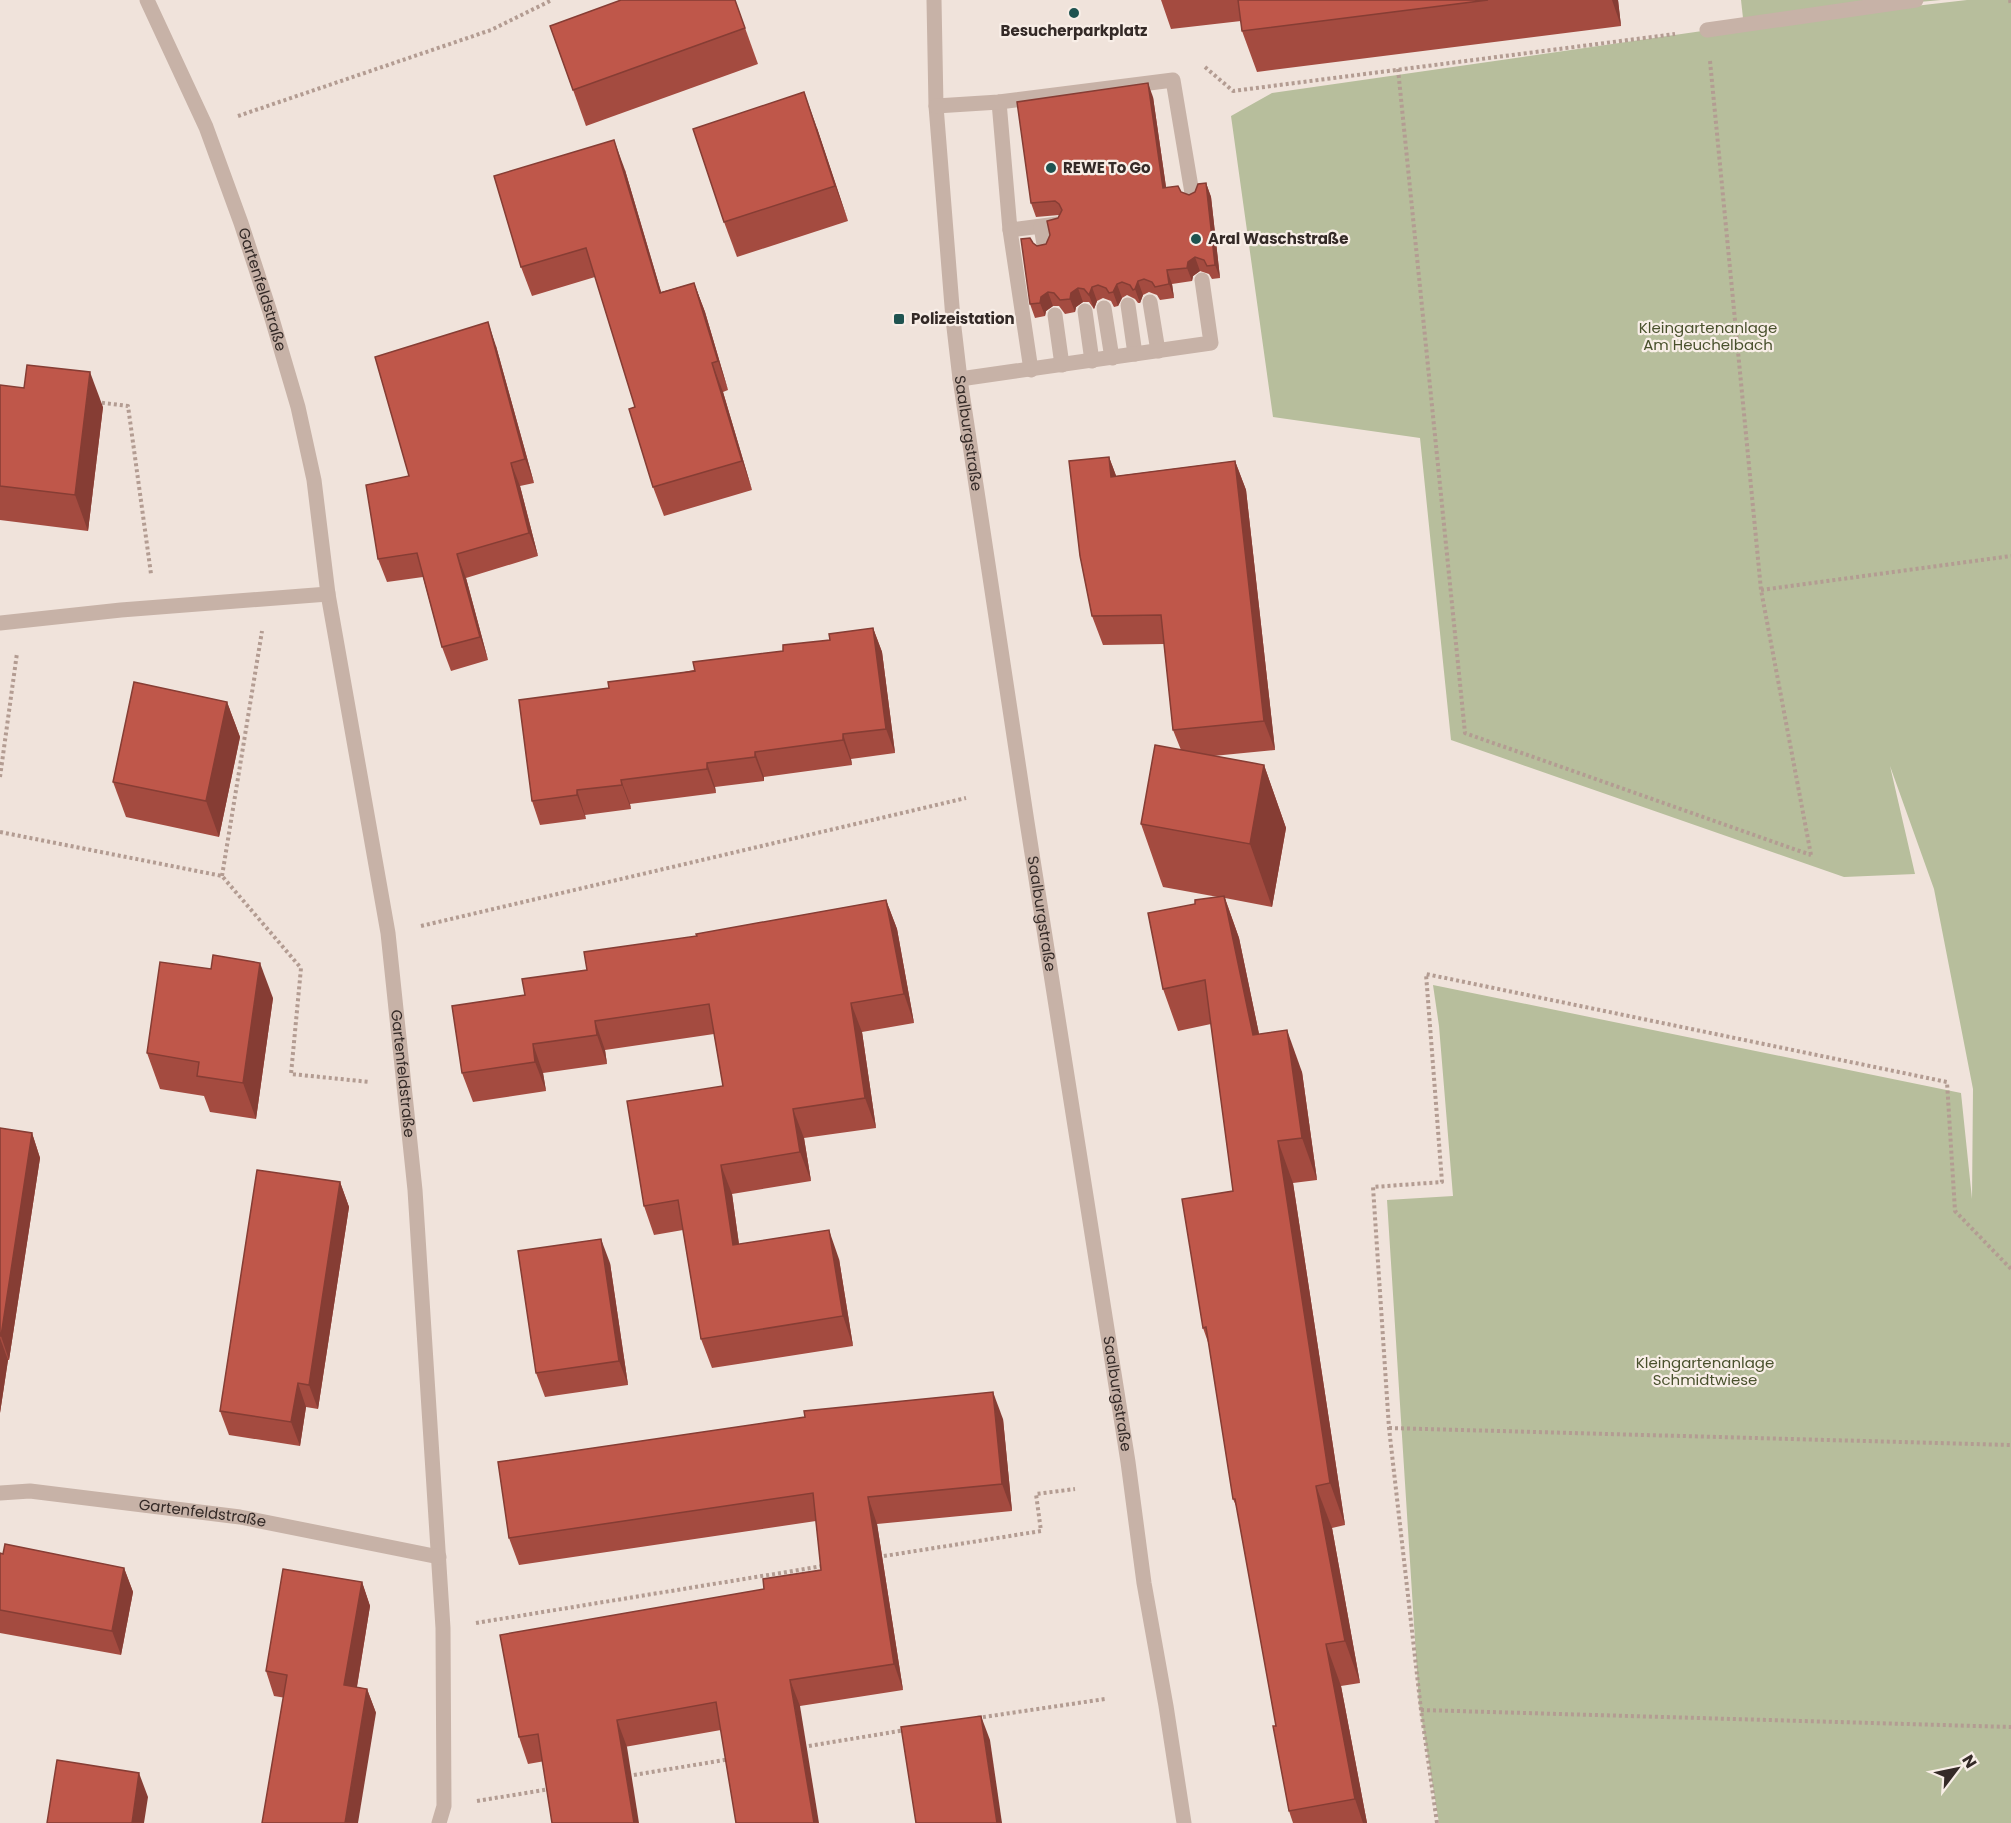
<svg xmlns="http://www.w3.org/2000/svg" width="2011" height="1823" font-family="Poppins,sans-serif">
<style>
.green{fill:#b7be9c}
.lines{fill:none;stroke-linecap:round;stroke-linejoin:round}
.path{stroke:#b39c92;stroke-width:4;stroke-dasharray:3 3;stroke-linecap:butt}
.minor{stroke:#c7b2a7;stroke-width:15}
.wall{fill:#a44b40}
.shaded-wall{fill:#863d34}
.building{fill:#bf574a;stroke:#863d34;stroke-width:1.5}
.poi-dot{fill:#1f5350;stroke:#f8eee7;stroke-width:2}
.labels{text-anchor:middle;stroke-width:4.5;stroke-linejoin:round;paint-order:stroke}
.poi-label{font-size:15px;font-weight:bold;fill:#342a27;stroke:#f8eee7;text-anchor:start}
.street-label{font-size:15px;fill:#342a27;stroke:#f8eee7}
.park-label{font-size:15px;fill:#49512d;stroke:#f8eee7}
</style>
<rect width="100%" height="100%" fill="#f0e3db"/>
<g class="green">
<path d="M 1741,0 L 1941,0 L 1743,18 Z"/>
<path d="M 1967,0 L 2011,0 L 2011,1823 L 1439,1823 L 1419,1703 L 1387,1200 L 1453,1196 L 1439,1026 L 1433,985 L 1961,1093 L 1972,1199 L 1973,1089 L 1934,889 L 1890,766 L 1915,874 L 1844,877 L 1451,740 L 1420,438 L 1273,417 L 1231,116 L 1272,93 L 1723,28 Z"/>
</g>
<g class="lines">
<g class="path">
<path d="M 2010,0 L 2011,6"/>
<path d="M 1710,61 L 1761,590 L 1811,855"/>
<path d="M 1205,67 L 1233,91 L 1675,34"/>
<path d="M 1398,69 L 1465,733 L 1811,855"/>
<path d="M 238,116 L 491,30 L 552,0"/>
<path d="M 96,402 L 128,406 L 151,574"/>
<path d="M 1761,590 L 2011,556"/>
<path d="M 0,777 L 17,653"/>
<path d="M 0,832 L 222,876 L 301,968 L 291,1074 L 370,1082"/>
<path d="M 222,876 L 262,631"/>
<path d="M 421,926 L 966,798"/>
<path d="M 1389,1428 L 2011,1445"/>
<path d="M 878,1557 L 1041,1531 L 1036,1494 L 1075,1489"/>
<path d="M 476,1623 L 823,1566"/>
<path d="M 1421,1710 L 2011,1727"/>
<path d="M 977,1718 L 1105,1699"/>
<path d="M 803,1747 L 905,1730"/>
<path d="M 628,1776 L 730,1759"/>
<path d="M 477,1801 L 550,1789"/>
<path d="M 1437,1823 L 1421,1710 L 1389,1428 L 1373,1187 L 1442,1182 L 1426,974 L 1947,1082 L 1955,1211 L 2011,1269"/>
</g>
<g class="minor">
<path id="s1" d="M 147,0 L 206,127 L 241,223 L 270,312 L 298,407 L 314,480 L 328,594 L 388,933 L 415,1190 L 443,1628 L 444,1806 L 439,1823"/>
<path id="s2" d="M 934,0 L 936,106 L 953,319 L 960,379 L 1027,822 L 1128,1462 L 1144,1583 L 1166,1706 L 1184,1823"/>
<path d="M 1707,30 L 1916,0"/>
<path d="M 999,102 L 1010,230 L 1057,224"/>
<path d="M 936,106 L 999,102 L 1173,80 L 1193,199"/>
<path d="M 1041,227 L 1045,250"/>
<path d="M 1010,230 L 1031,370"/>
<path d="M 1150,302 L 1158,351"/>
<path d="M 1128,305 L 1135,354"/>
<path d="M 1104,308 L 1112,358"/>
<path d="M 1085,311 L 1092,361"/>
<path d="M 1055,315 L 1062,365"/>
<path d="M 960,379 L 1211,343 L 1202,280"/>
<path d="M 0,623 L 121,610 L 328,594"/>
<path id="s3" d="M 0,1493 L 30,1491 L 240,1517 L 439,1557"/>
</g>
</g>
<g class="wall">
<path d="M 735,0 L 758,64 L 586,126 L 550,26 Z"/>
<path d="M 1161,0 L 1618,0 L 1621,26 L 1257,72 L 1242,31 L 1241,21 L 1171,29 Z"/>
<path d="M 1153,97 L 1166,187 L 1189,195 L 1195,192 L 1206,183 L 1211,197 L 1220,278 L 1212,279 L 1209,274 L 1200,271 L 1193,276 L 1192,281 L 1172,284 L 1174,298 L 1160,300 L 1157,295 L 1149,292 L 1143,295 L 1140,303 L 1138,303 L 1135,299 L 1127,295 L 1122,298 L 1118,306 L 1114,307 L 1111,301 L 1103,298 L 1097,301 L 1094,309 L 1089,302 L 1083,302 L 1076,307 L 1075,312 L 1065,314 L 1059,306 L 1053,306 L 1046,311 L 1045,316 L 1035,318 L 1030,304 L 1033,243 L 1037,246 L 1046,244 L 1059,215 L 1036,217 L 1031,203 Z"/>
<path d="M 817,128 L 848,221 L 737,257 L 724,222 Z"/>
<path d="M 625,170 L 661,292 L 694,283 L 705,312 L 728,390 L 723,392 L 752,490 L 664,516 L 653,487 L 635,407 L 595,277 L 532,296 L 521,267 Z"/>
<path d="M 496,346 L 534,483 L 520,486 L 538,556 L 466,578 L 488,660 L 451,671 L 442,647 L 423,577 L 387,582 L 378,559 L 409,476 Z"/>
<path d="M 0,385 L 103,407 L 88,531 L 0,520 Z"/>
<path d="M 1109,457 L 1116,476 L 1235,461 L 1246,490 L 1275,750 L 1213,756 L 1264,765 L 1286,828 L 1272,907 L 1225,898 L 1239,938 L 1259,1034 L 1302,1072 L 1317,1180 L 1293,1183 L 1345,1525 L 1332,1528 L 1360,1683 L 1341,1686 L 1367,1823 L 1293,1823 L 1289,1811 L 1276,1726 L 1237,1508 L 1233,1499 L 1209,1345 L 1203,1328 L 1233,1191 L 1211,1024 L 1178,1031 L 1163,989 L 1195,904 L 1218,897 L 1163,887 L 1141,824 L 1181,750 L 1173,730 L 1164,644 L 1103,645 L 1092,616 Z"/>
<path d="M 873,628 L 882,652 L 895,753 L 851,759 L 852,765 L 764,777 L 764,781 L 715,787 L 716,793 L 630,804 L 631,809 L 585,815 L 586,819 L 540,825 L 532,801 L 609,688 L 783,651 L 830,640 Z"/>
<path d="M 227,702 L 240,737 L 219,837 L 126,817 L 113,782 Z"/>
<path d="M 886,900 L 897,929 L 914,1023 L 862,1032 L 876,1128 L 804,1138 L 811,1181 L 732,1194 L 739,1244 L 839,1259 L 853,1346 L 712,1368 L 701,1339 L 683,1230 L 654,1235 L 644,1206 L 723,1086 L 714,1034 L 605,1050 L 607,1064 L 543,1073 L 546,1091 L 473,1102 L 462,1073 L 525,995 L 587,970 L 697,936 Z"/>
<path d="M 273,998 L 256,1119 L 210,1112 L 204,1096 L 160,1089 L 147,1053 Z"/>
<path d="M 0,1128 L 32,1133 L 40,1158 L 9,1360 L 8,1360 L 0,1413 Z"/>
<path d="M 340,1182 L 349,1207 L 318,1409 L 306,1407 L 300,1446 L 229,1435 L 220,1411 Z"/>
<path d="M 610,1263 L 628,1385 L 545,1397 L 536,1373 Z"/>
<path d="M 1003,1419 L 1012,1511 L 877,1524 L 903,1690 L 800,1706 L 721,1730 L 528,1764 L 519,1737 L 764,1589 L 821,1570 L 816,1521 L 519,1565 L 509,1538 Z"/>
<path d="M 0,1553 L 124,1568 L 133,1592 L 121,1655 L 0,1633 Z"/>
<path d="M 362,1582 L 370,1606 L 357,1687 L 367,1689 L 376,1713 L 274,1696 L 266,1671 Z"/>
</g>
<g class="shaded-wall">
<path d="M 1612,0 L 1618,0 L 1621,26 Z"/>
<path d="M 1148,83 L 1153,97 L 1168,201 L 1163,188 Z"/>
<path d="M 804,92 L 817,128 L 848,221 L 835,186 Z"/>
<path d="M 614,140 L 625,170 L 670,322 L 660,293 Z"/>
<path d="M 1206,183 L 1211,197 L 1220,278 L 1215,265 Z"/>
<path d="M 1195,257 L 1200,271 L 1193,276 L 1192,281 L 1187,268 L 1188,262 Z"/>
<path d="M 1167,270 L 1172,284 L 1174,298 L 1169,284 Z"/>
<path d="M 1138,281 L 1143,295 L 1140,303 L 1135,289 Z"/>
<path d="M 694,283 L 705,312 L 728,390 L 718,361 Z"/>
<path d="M 1117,284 L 1122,298 L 1118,306 L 1113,292 Z"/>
<path d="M 1092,287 L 1097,301 L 1094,309 L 1089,295 Z"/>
<path d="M 1078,288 L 1083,302 L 1076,307 L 1075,312 L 1070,299 L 1071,293 Z"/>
<path d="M 1048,292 L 1053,306 L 1046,311 L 1045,316 L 1040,303 L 1041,297 Z"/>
<path d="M 488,322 L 496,346 L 534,483 L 525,459 Z"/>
<path d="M 712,363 L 723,392 L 752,490 L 742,461 Z"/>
<path d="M 90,372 L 103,407 L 88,531 L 75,495 Z"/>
<path d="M 1109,457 L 1120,486 L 1111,477 Z"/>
<path d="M 1235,461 L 1246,490 L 1275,750 L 1264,721 Z"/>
<path d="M 511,463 L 520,486 L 538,556 L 529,533 Z"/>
<path d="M 457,554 L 466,578 L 488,660 L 480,637 Z"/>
<path d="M 873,628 L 882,652 L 895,753 L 886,729 Z"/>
<path d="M 227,702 L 240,737 L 219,837 L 206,801 Z"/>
<path d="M 843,734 L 851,759 L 852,765 L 843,740 Z"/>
<path d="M 755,752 L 764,777 L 764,781 L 755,757 Z"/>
<path d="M 707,763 L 715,787 L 716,793 L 707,769 Z"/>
<path d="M 1264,765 L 1286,828 L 1272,907 L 1250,844 Z"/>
<path d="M 621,780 L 630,804 L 631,809 L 622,785 Z"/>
<path d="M 577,790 L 585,815 L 586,819 L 577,795 Z"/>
<path d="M 1224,896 L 1239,938 L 1268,1077 L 1253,1035 Z"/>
<path d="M 886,900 L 897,929 L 914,1023 L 904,994 Z"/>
<path d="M 260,963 L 273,998 L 256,1119 L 243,1083 Z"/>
<path d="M 851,1003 L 862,1032 L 876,1128 L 865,1098 Z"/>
<path d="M 595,1021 L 605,1050 L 607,1064 L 597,1035 Z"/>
<path d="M 1287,1030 L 1302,1072 L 1317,1180 L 1302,1138 Z"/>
<path d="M 533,1044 L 543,1073 L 546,1091 L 535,1062 Z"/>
<path d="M 793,1109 L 804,1138 L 811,1181 L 800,1152 Z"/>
<path d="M 32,1133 L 40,1158 L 9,1360 L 1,1336 Z"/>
<path d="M 1278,1141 L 1293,1183 L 1345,1525 L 1330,1483 Z"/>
<path d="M 721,1165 L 732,1194 L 743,1274 L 733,1245 Z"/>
<path d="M 340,1182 L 349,1207 L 318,1409 L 309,1385 Z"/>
<path d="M 829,1230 L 839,1259 L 853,1346 L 843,1316 Z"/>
<path d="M 601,1239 L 610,1263 L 628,1385 L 619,1361 Z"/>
<path d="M 0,1338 L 8,1360 L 0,1413 Z"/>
<path d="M 298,1383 L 306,1407 L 300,1446 L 291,1422 Z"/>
<path d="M 993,1392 L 1003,1419 L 1012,1511 L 1002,1484 Z"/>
<path d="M 1316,1486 L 1332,1528 L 1360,1683 L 1345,1641 Z"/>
<path d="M 868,1497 L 877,1524 L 903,1690 L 894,1664 Z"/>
<path d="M 124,1568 L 133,1592 L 121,1655 L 112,1631 Z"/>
<path d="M 362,1582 L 370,1606 L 353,1710 L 344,1685 Z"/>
<path d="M 1326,1644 L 1341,1686 L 1367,1823 L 1363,1823 L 1355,1799 Z"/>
<path d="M 790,1680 L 800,1706 L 819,1823 L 814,1823 Z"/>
<path d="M 367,1689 L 376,1713 L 358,1823 L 345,1823 Z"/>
<path d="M 981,1716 L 990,1740 L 1002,1823 L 997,1823 Z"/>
<path d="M 617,1720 L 627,1747 L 639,1823 L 634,1823 Z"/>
<path d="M 139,1773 L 148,1797 L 144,1823 L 132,1823 Z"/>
</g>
<g class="building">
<path d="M 621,0 L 735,0 L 745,28 L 573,90 L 550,26 Z"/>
<path d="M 1238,0 L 1488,0 L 1242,31 Z"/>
<path d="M 1148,83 L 1163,188 L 1178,186 L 1181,192 L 1189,195 L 1195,192 L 1198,184 L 1206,183 L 1215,265 L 1207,266 L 1204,260 L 1195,257 L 1188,262 L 1187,268 L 1167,270 L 1169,284 L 1155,287 L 1152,282 L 1144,279 L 1138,281 L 1135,289 L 1133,290 L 1130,285 L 1122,282 L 1117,284 L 1113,292 L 1109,293 L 1106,288 L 1098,285 L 1092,287 L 1089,295 L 1084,289 L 1078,288 L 1071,293 L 1070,299 L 1060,300 L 1054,293 L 1048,292 L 1041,297 L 1040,303 L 1030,304 L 1021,239 L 1030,238 L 1033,243 L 1037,246 L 1046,244 L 1050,235 L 1047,221 L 1058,218 L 1062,210 L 1059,204 L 1055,201 L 1031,203 L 1017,102 Z"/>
<path d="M 804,92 L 835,186 L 724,222 L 693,129 Z"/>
<path d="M 614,140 L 660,293 L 694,283 L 718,361 L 712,363 L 742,461 L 653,487 L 629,409 L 635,407 L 586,248 L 521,267 L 494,176 Z"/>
<path d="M 488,322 L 525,459 L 511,463 L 529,533 L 457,554 L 480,637 L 442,647 L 417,553 L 378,559 L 366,485 L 409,476 L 375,357 Z"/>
<path d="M 27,365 L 90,372 L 75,495 L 0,486 L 0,385 L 24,388 Z"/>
<path d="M 1109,457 L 1111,477 L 1235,461 L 1264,721 L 1173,730 L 1161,615 L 1092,616 L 1080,556 L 1069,461 Z"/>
<path d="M 873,628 L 886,729 L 843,734 L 843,740 L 755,752 L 755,757 L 707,763 L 707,769 L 621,780 L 622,785 L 577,790 L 577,795 L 532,801 L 519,700 L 609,688 L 608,682 L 695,671 L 693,662 L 783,651 L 783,645 L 830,640 L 829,634 Z"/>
<path d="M 134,682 L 227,702 L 206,801 L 113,782 Z"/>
<path d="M 1155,745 L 1264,765 L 1250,844 L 1141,824 Z"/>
<path d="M 1224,896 L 1253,1035 L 1287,1030 L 1302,1138 L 1278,1141 L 1330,1483 L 1316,1486 L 1345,1641 L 1326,1644 L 1355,1799 L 1289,1811 L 1273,1726 L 1276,1726 L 1235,1499 L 1233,1499 L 1206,1327 L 1203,1328 L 1182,1199 L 1233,1191 L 1205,980 L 1163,989 L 1148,913 L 1195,904 L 1195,900 Z"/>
<path d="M 886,900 L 904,994 L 851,1003 L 865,1098 L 793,1109 L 800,1152 L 721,1165 L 733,1245 L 829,1230 L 843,1316 L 701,1339 L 678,1200 L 644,1206 L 627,1101 L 723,1086 L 709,1004 L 595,1021 L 597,1035 L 533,1044 L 535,1062 L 462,1073 L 452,1006 L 525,995 L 522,979 L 587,970 L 584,952 L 697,936 L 696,934 Z"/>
<path d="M 213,955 L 260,963 L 243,1083 L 197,1076 L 199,1062 L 147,1053 L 160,962 L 211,969 Z"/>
<path d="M 0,1128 L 32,1133 L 1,1336 L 0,1336 Z"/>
<path d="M 257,1170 L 340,1182 L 309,1385 L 298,1383 L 291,1422 L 220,1411 Z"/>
<path d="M 601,1239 L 619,1361 L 536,1373 L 518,1251 Z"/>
<path d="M 993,1392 L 1002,1484 L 868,1497 L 894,1664 L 790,1680 L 814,1823 L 736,1823 L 716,1702 L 617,1720 L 634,1823 L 552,1823 L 538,1734 L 519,1737 L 500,1635 L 764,1589 L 763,1579 L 821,1570 L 813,1493 L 509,1538 L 498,1462 L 805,1417 L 804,1411 Z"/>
<path d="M 5,1544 L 124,1568 L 112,1631 L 0,1610 L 0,1553 L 3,1554 Z"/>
<path d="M 283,1569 L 362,1582 L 344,1685 L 367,1689 L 345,1823 L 262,1823 L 287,1675 L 266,1671 Z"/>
<path d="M 981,1716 L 997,1823 L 916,1823 L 901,1727 Z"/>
<path d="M 57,1760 L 139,1773 L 132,1823 L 47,1823 Z"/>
</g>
<g class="poi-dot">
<circle cx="1074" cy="13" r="6"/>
<circle cx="1051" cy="168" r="6"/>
<circle cx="1196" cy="239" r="6"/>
<rect x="893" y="313" width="12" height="12" rx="3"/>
</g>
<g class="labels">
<g class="poi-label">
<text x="1074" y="36" text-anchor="middle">Besucherparkplatz</text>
<text x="1063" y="173">REWE To Go</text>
<text x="1208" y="244">Aral Waschstraße</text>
<text x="911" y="324">Polizeistation</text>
</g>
<g class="street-label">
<text dy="5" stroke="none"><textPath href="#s1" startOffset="312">Gartenfeldstraße</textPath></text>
<text dy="5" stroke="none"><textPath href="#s2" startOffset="435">Saalburgstraße</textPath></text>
<text dy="5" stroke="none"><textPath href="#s2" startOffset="921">Saalburgstraße</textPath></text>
<text dy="5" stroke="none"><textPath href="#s1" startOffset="1110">Gartenfeldstraße</textPath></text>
<text dy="5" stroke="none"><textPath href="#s2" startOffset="1407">Saalburgstraße</textPath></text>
<text dy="5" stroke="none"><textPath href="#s3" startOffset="204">Gartenfeldstraße</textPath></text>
</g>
<g class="park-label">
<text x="1708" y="333">Kleingartenanlage<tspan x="1708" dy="17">Am Heuchelbach</tspan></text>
<text x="1705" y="1368">Kleingartenanlage<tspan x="1705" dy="17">Schmidtwiese</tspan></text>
</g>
</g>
<g transform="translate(1957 1769) rotate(58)" stroke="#f8eee7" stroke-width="4.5" paint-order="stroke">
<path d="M0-4.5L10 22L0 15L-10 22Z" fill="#342a27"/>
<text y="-9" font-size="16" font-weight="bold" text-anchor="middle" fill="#342a27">N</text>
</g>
</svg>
